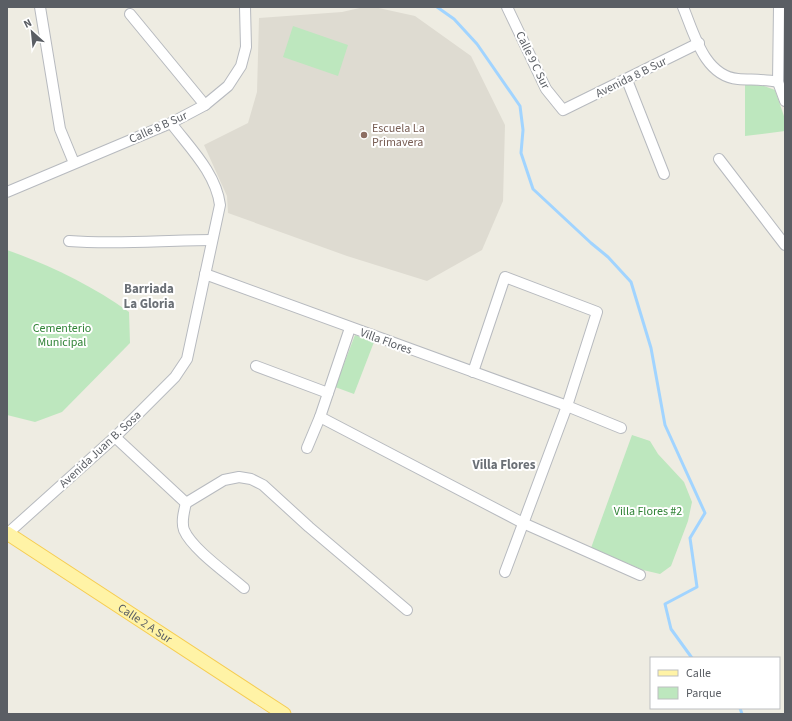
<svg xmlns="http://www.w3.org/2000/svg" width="792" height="721" font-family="'Source Sans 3',sans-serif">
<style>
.education{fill:#dedbd1}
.green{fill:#bde7be}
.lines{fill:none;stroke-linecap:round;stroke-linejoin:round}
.stream{stroke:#a1d4ff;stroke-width:3}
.minor-casing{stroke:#b7babf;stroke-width:12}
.major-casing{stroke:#f6cd52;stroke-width:15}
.minor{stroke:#fff;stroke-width:10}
.major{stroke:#fff3a6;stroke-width:13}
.education-dot{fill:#8d6e63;stroke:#fff;stroke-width:1.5}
.labels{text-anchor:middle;stroke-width:4;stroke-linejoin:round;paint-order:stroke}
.street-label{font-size:12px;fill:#5a5e64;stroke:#fff}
.education-label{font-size:12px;fill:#785e54;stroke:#fff;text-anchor:start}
.park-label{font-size:12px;fill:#318437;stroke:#fff}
.neighbourhood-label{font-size:13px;font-weight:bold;fill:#6b7076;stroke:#fff}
</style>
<rect width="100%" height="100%" fill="#eeece2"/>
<path class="education" d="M 364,7 L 374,7 L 415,16 L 471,56 L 505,125 L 503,201 L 482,250 L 427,281 L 347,256 L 228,213 L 227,196 L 204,145 L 248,123 L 257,92 L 259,18 L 342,12 Z"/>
<g class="green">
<path d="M 293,26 L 348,45 L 338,76 L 283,57 Z"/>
<path d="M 745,84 L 764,86 L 775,90 L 785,119 L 785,131 L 745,136 Z"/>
<path d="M 7,250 C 50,265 91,285 129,312 L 130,343 L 62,412 L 35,422 L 7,415 Z"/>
<path d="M 355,335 L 374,342 L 354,394 L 335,387 Z"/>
<path d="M 632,435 L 650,441 L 658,454 L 684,482 L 692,502 L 688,521 L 671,566 L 660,574 L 643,570 L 591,548 Z"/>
</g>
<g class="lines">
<g class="stream">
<path d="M 437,7 L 454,19 L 477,44 L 520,106 L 523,130 L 521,153 L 533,189 L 591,243 L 608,257 L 631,282 L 651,348 L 665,425 L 705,513 L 690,538 L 697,587 L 665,604 L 671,629 L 692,658"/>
<path d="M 740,708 L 742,714"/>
</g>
<defs>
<g id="minor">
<path d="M 40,7 L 60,129 L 74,163"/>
<path d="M 507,7 L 546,89 L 563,110 L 699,43"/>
<path d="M 683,7 C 694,33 704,76 738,79 C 751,80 764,79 778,82"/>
<path d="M 779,7 L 778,82 L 785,101"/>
<path d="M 130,14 L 205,105"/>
<path d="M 627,80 L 664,174"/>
<path d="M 719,159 L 785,245"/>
<path d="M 7,192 L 171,123 L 205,105 L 228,86 L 241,66 L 246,47 L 245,7"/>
<path d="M 69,241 C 117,245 164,240 212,240"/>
<path d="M 205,274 L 567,406 L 621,428"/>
<path d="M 350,328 L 320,417 L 523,523 L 640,575"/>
<path d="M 256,366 L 328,393"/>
<path d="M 473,372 L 505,277 L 597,312 L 567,406 L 505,572"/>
<path d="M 115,437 L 186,503 L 224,480 L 239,477 L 251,479 L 263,485 L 309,527 L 407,610"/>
<path d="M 307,448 L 320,417"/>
<path d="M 186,503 C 184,511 181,522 184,530 C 192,549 228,574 244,588"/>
<path d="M 7,534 L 115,437 L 175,377 L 187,359 L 220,205 C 216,173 189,147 171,123"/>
</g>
<g id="major">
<path id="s1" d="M 7,533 L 284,714"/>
</g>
</defs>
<use href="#minor" class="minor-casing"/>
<use href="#major" class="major-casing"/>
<use href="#minor" class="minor"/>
<use href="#major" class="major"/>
</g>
<circle class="education-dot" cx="364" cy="135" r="4"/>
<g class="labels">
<g class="street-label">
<text transform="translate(533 60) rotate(64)" y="4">Calle 9 C Sur</text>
<text transform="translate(631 77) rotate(-26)" y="4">Avenida 8 B Sur</text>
<text transform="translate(158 127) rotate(-24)" y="4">Calle 8 B Sur</text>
<text transform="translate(386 341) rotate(20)" y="4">Villa Flores</text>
<text transform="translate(100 449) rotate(-43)" y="4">Avenida Juan B. Sosa</text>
<text dy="4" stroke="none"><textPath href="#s1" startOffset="165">Calle 2 A Sur</textPath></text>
</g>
<g class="education-label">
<text x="372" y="132">Escuela La<tspan x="372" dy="14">Primavera</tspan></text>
</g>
<g class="park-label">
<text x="62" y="332">Cementerio<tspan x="62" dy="14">Municipal</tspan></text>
<text x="648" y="515">Villa Flores #2</text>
</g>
<g class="neighbourhood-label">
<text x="149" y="293">Barriada<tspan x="149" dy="15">La Gloria</tspan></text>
<text x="504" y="469">Villa Flores</text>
</g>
</g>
<rect width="792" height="721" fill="none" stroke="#5a5e64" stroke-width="16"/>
<rect x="650" y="657" width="130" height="52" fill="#ffffff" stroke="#bdbfc1"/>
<rect x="658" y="670" width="20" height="6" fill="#fff3a6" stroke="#bdbfc1"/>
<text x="686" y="677" font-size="12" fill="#5a5e64">Calle</text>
<rect x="658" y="687" width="20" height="12" fill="#bde7be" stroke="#bdbfc1"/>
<text x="686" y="697" font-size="12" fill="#5a5e64">Parque</text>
<g transform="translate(32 32) rotate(333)" stroke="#ffffff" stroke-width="3" paint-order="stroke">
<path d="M0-3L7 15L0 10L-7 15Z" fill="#5a5e64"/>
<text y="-6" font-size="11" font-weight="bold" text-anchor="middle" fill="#5a5e64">N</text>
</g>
</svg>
